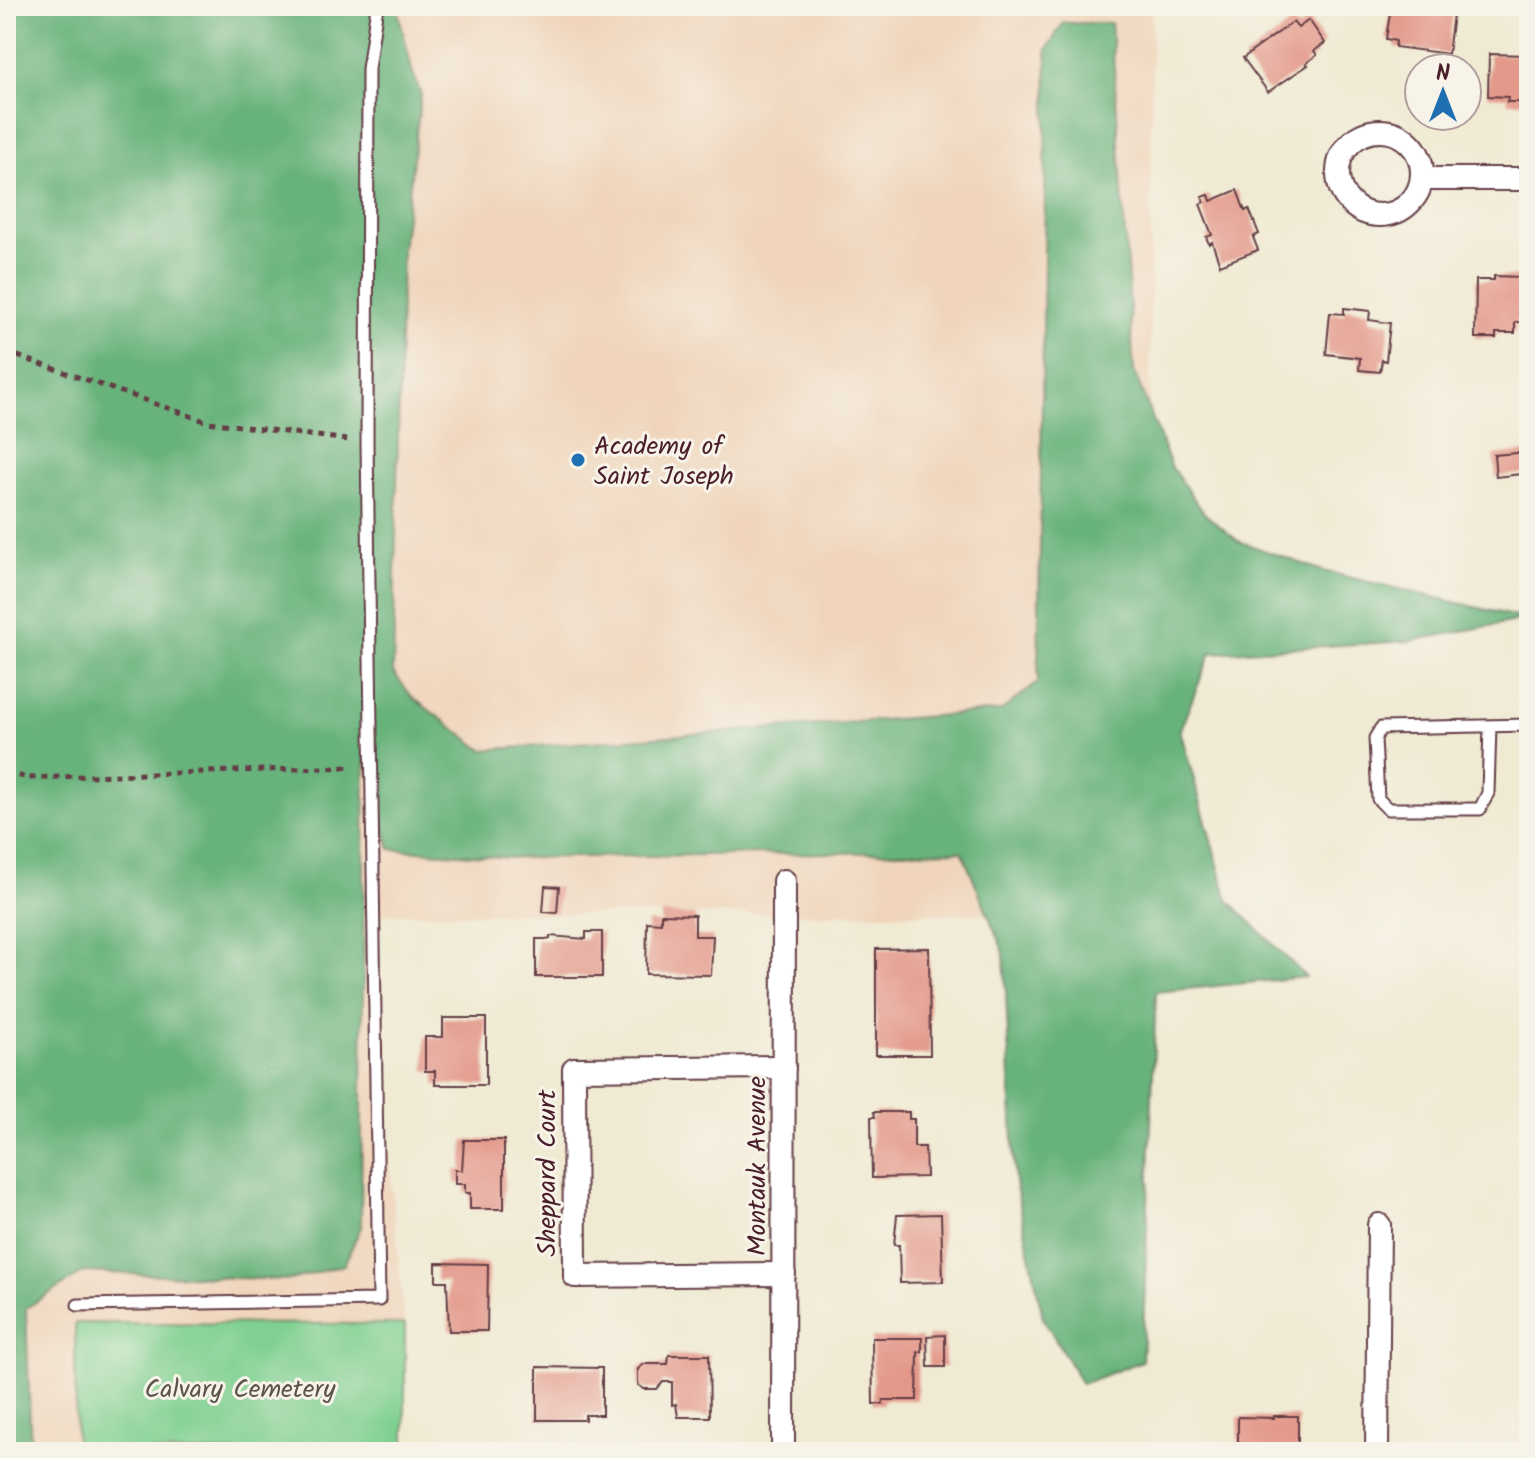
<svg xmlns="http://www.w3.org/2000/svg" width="1535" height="1458" font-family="Kalam,sans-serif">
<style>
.built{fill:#f0d5bc}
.green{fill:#7fd091;stroke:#64785e;stroke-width:2}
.forest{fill:#67b27b;stroke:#586853;stroke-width:2}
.building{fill:#e3988a}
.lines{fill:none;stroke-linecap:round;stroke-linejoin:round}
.lane-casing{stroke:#633d44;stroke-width:15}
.street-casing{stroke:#633d44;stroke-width:26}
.path{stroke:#633d44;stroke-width:5;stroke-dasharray:6 6;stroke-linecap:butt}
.lane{stroke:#fff;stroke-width:11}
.street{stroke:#fff;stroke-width:22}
.poi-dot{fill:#1f6fb2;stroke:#f7f3e8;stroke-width:3}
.labels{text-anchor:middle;stroke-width:6;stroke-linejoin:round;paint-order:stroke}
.poi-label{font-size:26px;fill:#4a1f2b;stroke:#f7f3e8;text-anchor:start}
.street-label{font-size:26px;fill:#4a1f2b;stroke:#f7f3e8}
.park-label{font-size:26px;fill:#5a544a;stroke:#f7f3e8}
</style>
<rect width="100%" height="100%" fill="#f7f3e8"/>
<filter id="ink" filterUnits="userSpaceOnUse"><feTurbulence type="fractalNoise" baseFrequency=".0125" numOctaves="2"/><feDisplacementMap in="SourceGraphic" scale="16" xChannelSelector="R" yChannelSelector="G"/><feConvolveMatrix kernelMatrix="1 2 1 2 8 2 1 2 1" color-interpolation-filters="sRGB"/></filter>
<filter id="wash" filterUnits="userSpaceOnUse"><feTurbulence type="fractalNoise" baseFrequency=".006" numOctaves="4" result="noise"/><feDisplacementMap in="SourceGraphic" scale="32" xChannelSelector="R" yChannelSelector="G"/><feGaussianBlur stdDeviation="1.8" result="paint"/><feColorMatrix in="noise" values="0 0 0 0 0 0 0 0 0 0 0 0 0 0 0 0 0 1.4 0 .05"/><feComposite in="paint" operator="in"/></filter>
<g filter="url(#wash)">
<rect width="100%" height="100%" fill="#f0ead3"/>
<path class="built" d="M 6,6 L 1152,6 L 1147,914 L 365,914 L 405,1324 L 75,1323 L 76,1452 L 6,1452 Z"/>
<path class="green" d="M 75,1323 L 405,1324 L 405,1452 L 76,1452 Z"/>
<path class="forest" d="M 6,6 L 397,6 L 412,70 L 421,95 L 402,249 L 393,672 L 413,698 L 483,750 L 1001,711 L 1038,682 L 1047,49 L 1063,23 L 1111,23 L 1134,371 L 1172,468 L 1204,513 L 1238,541 L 1323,571 L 1526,619 L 1410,641 L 1211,653 L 1180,730 L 1228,900 L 1306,977 L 1156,992 L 1142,1361 L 1082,1384 L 1043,1318 L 1015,1182 L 1004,953 L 962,851 L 514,858 L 390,849 L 365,754 L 361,1227 L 344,1265 L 290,1280 L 84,1272 L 26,1308 L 31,1452 L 6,1452 Z"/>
<g id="blocks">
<g class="building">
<path d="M 1391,6 L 1454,6 L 1448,54 L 1395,47 L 1396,41 L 1386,39 Z"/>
<path d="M 1309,20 L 1325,43 L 1314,51 L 1317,55 L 1306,63 L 1308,65 L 1268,92 L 1243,58 L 1293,22 L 1298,28 Z"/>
<path d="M 1489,54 L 1529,55 L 1529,102 L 1507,102 L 1508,97 L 1488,96 Z"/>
<path d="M 1237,190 L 1245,211 L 1249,209 L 1259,234 L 1253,237 L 1258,250 L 1220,265 L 1212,242 L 1209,244 L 1206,237 L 1212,235 L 1200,204 L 1204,202 L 1202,197 L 1209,195 L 1211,201 Z"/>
<path d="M 1494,276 L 1520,277 L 1520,280 L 1529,281 L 1529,322 L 1515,322 L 1515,333 L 1496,333 L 1496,338 L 1475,338 L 1476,280 L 1494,280 Z"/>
<path d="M 1344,308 L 1370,311 L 1369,320 L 1390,323 L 1386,361 L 1382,360 L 1380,372 L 1359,370 L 1360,358 L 1326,354 L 1330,313 L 1344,314 Z"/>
<path d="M 1528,452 L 1529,473 L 1496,477 L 1494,455 Z"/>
<path d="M 545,886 L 559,887 L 557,913 L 543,912 Z"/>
<path d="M 661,914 L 695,915 L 695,936 L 713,936 L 711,975 L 646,974 L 647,922 L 661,923 Z"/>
<path d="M 586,932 L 602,932 L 602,977 L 536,977 L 536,939 L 550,939 L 550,936 L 586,939 Z"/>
<path d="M 929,948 L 930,1055 L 876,1055 L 876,949 Z"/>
<path d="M 443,1018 L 486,1018 L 486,1085 L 435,1085 L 435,1071 L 425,1071 L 425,1037 L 443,1037 Z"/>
<path d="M 874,1112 L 909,1112 L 909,1119 L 914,1119 L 914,1147 L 925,1147 L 926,1177 L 872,1178 L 871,1117 L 875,1117 Z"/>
<path d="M 464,1140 L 504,1140 L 504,1209 L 470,1209 L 470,1193 L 465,1193 L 465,1184 L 455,1184 L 455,1170 L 462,1170 Z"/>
<path d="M 941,1214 L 943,1282 L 900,1283 L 899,1245 L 894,1245 L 897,1215 Z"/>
<path d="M 436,1263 L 488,1264 L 487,1331 L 449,1331 L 447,1281 L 436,1281 Z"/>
<path d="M 945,1335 L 945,1367 L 928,1367 L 927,1336 Z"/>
<path d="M 872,1338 L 922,1338 L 922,1352 L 918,1352 L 917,1400 L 883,1400 L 883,1404 L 873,1404 Z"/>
<path d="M 669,1355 L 709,1355 L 710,1417 L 678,1417 L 676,1404 L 672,1405 L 672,1382 L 663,1382 L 657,1389 L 644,1389 L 638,1385 L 638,1369 L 644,1364 L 668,1364 Z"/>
<path d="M 537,1367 L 602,1368 L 602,1415 L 585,1415 L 585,1420 L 537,1420 Z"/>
<path d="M 1274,1416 L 1298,1416 L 1298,1452 L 1238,1452 L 1238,1417 L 1274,1418 Z"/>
</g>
</g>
</g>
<g filter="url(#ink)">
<use href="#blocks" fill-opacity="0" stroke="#633d44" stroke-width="2"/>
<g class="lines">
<defs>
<g id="lane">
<path d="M 1490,726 L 1488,793 L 1480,809 L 1388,809 L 1378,799 L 1375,738 L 1381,728 L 1529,725"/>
<path d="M 78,1305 L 379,1300 L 367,442 L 368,69 L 377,6"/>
</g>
<g id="street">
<circle cx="1380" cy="173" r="42"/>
<path d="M 1422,179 L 1529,179"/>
<path d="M 784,1067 L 574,1069 L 575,1276 L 784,1274"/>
<path d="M 783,1452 L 784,881"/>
<path d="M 1377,1452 L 1379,1225"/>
</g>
</defs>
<use href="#lane" class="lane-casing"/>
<use href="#street" class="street-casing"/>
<g class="path">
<path d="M 6,352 L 208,422 L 348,440"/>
<path d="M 6,773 L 29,778 L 352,767"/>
</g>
<use href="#lane" class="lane"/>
<use href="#street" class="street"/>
</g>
</g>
<circle class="poi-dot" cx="578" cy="460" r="8"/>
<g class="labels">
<g class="poi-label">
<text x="594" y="454">Academy of<tspan x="594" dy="30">Saint Joseph</tspan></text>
</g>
<g class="street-label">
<text transform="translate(756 1166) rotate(-90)" y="9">Montauk Avenue</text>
<text transform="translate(546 1173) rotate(-90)" y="9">Sheppard Court</text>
</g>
<g class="park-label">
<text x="240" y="1397">Calvary Cemetery</text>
</g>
</g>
<rect width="1535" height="1458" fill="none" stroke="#f7f3e8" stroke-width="32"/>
<g transform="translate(1443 92)"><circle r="38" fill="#f7f3e8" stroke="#b29e9c" stroke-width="2"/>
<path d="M0-6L14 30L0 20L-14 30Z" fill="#1f6fb2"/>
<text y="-12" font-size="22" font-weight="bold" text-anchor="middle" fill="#4a1f2b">N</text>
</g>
</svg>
